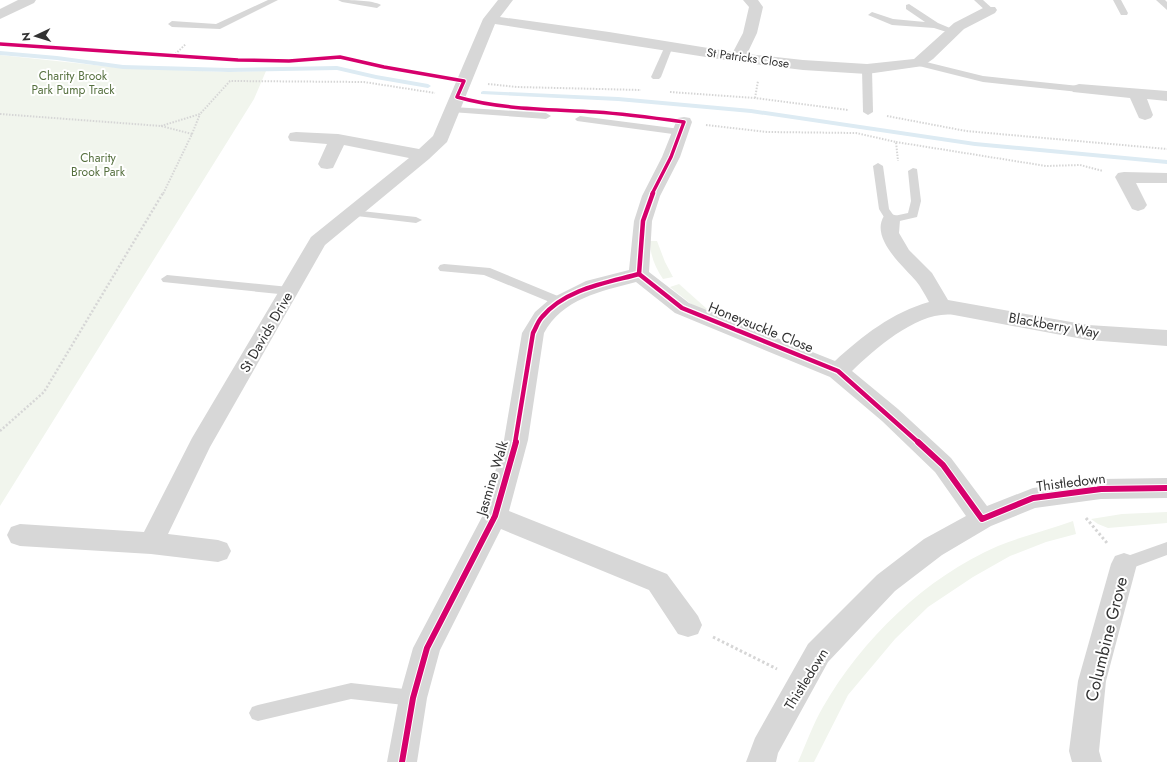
<svg xmlns="http://www.w3.org/2000/svg" width="1167" height="762" font-family="Jost,sans-serif">
<style>
.green{fill:#f1f5ed}
.lines{fill:none;stroke-linecap:round;stroke-linejoin:round}
.stream{fill:#ddebf3;fill-rule:evenodd}
.path-far2{stroke:#d6d6d6;stroke-width:2;stroke-dasharray:1.5 1.5;stroke-linecap:butt}
.path-far1{stroke:#d6d6d6;stroke-width:2.5;stroke-dasharray:2 2;stroke-linecap:butt}
.path{stroke:#d6d6d6;stroke-width:3;stroke-dasharray:2.5 2.5;stroke-linecap:butt}
.lane{fill:#d7d7d7;fill-rule:evenodd}
.street{fill:#d7d7d7;fill-rule:evenodd}
.cycleway-far2-casing{stroke:#fff;stroke-width:5.5}
.cycleway-far1-casing{stroke:#fff;stroke-width:7}
.cycleway-casing{stroke:#fff;stroke-width:8}
.cycleway-far2{stroke:#d6006c;stroke-width:3.5}
.cycleway-far1{stroke:#d6006c;stroke-width:4.5}
.cycleway{stroke:#d6006c;stroke-width:6}
.labels{text-anchor:middle;stroke-width:4;stroke-linejoin:round;paint-order:stroke}
.far-street-label{font-size:12px;fill:#333;stroke:#fff}
.far-park-label{font-size:12px;fill:#56703f;stroke:#fff}
.street-label{font-size:14px;fill:#333;stroke:#fff}
.near-street-label{font-size:17px;fill:#333;stroke:#fff}
</style>
<rect width="100%" height="100%" fill="#fff"/>
<g class="green">
<path d="M 0,55 L 122,68 L 228,72 L 266,71 L 254,99 L 0,506 Z"/>
<path d="M 650,241 L 657,241 L 665,262 L 673,277 L 663,279 C 655,267 650,255 650,241 Z"/>
<path d="M 679,284 L 707,309 L 701,312 L 670,287 Z"/>
<path d="M 1167,512 L 1167,523 L 1108,528 L 1098,524 L 1091,519 L 1122,514 Z"/>
<path d="M 1073,521 L 1076,534 L 1046,542 L 1010,556 L 973,577 L 928,607 L 895,639 L 848,695 L 814,762 L 798,762 C 806,744 813,724 823,707 C 863,638 925,578 998,546 C 1022,536 1049,530 1073,521 Z"/>
</g>
<g class="lines">
<g class="stream">
<path d="M 0,51 L 57,56 L 123,65 L 229,68 L 337,66 L 376,75 L 428,84 L 431,86 L 428,88 L 376,79 L 337,70 L 229,72 L 123,69 L 57,60 L 0,55 Z"/>
<path d="M 483,91 L 618,97 L 751,109 L 975,142 L 1167,160 L 1167,164 L 975,146 L 751,113 L 618,101 L 481,94 L 481,92 Z"/>
</g>
<g class="path-far2">
<path d="M 173,56 L 186,44"/>
<path d="M 488,84 L 517,87 L 641,90"/>
<path d="M 670,92 L 755,98 L 848,110"/>
<path d="M 755,98 L 758,81"/>
<path d="M 0,114 L 161,126 L 192,134 L 163,194"/>
<path d="M 887,116 L 966,131 L 1167,149"/>
<path d="M 706,125 L 767,132 L 856,133 L 896,142 L 898,161"/>
<path d="M 161,126 L 200,114 L 230,81 L 364,82 L 435,93"/>
<path d="M 192,134 L 200,114"/>
<path d="M 896,142 L 1046,166 L 1080,165 L 1103,171"/>
</g>
<path class="path-far1" d="M 0,431 L 44,392 L 163,193"/>
<g class="path">
<path d="M 1086,518 L 1107,543"/>
<path d="M 713,637 L 777,669"/>
</g>
<g class="lane">
<path d="M 268,0 L 278,0 L 220,29 L 172,27 L 168,24 L 172,21 L 216,24 Z"/>
<path d="M 338,0 C 350,0 372,0 381,5 L 377,8 L 342,2 Z"/>
<path d="M 974,0 L 983,0 L 994,10 L 993,12 L 987,12 Z"/>
<path d="M 1113,0 L 1121,0 L 1128,13 L 1127,15 L 1121,15 Z"/>
<path d="M 1156,0 L 1165,0 L 1167,2 L 1167,10 Z"/>
<path d="M 909,4 L 938,23 L 957,31 L 953,34 L 934,28 L 892,25 L 868,15 L 872,12 L 893,19 L 925,22 L 906,9 L 906,5 Z"/>
<path d="M 669,43 L 673,46 L 661,77 L 659,79 L 653,79 L 651,77 L 665,46 Z"/>
<path d="M 918,60 L 983,76 L 1079,86 L 1084,89 L 1079,92 L 983,82 L 915,65 L 915,61 Z"/>
<path d="M 867,66 L 872,69 L 873,112 L 868,115 L 863,112 L 862,69 Z"/>
<path d="M 454,107 L 546,113 L 551,116 L 546,119 L 451,112 L 449,110 L 451,108 Z"/>
<path d="M 580,116 L 680,129 L 685,132 L 680,135 L 577,121 L 575,119 Z"/>
<path d="M 878,163 L 883,166 L 889,209 L 894,216 L 908,213 L 911,201 L 908,171 L 913,168 L 917,169 L 921,201 L 917,217 L 891,223 L 887,222 L 879,209 L 873,166 Z"/>
<path d="M 352,210 L 416,217 L 422,220 L 416,223 L 348,215 L 347,213 Z"/>
<path d="M 444,264 L 490,268 L 565,299 L 567,302 L 565,305 L 557,305 L 484,275 L 440,271 L 438,268 L 440,265 Z"/>
<path d="M 167,275 L 289,287 L 295,291 L 289,295 L 163,282 L 161,279 Z"/>
<path d="M 1167,542 L 1167,555 L 1124,571 L 1119,569 L 1116,564 L 1119,559 Z"/>
<path d="M 351,683 L 413,690 L 419,692 L 421,698 L 419,704 L 413,706 L 351,699 L 258,721 L 252,719 L 249,713 L 252,707 L 258,705 Z"/>
</g>
<g class="street">
<path d="M 18,0 L 36,0 L 34,3 L 0,19 L 0,9 Z"/>
<path d="M 498,0 L 513,0 L 500,17 L 609,32 L 733,52 L 743,33 L 749,7 L 743,0 L 758,0 L 763,7 L 757,33 L 747,54 L 803,60 L 867,64 L 914,59 L 954,23 L 985,7 L 995,7 L 997,10 L 995,13 L 964,29 L 933,59 L 923,66 L 867,74 L 803,70 L 738,62 L 495,24 L 447,142 L 429,159 L 325,245 L 210,447 L 168,534 L 218,540 L 227,543 L 231,551 L 227,559 L 218,562 L 151,554 L 20,546 L 11,543 L 7,535 L 11,527 L 20,524 L 144,532 L 192,438 L 311,237 L 409,158 L 344,145 L 333,168 L 327,169 L 321,168 L 318,164 L 327,144 L 290,141 L 288,137 L 290,133 L 296,132 L 338,134 L 419,149 L 433,136 L 483,19 Z"/>
<path d="M 1079,84 L 1167,91 L 1167,101 L 1147,99 L 1153,115 L 1151,118 L 1145,120 L 1139,118 L 1130,98 L 1073,92 L 1071,89 L 1073,86 Z"/>
<path d="M 684,117 L 690,118 L 692,122 L 680,157 L 660,196 L 652,221 L 649,272 L 689,303 L 835,361 C 862,336 893,312 929,302 C 925,295 921,287 916,281 C 903,266 870,238 884,216 L 891,214 L 898,216 L 900,220 L 899,233 L 909,250 L 932,273 L 948,300 L 1088,325 L 1167,330 L 1167,346 L 1088,340 L 954,315 C 919,310 876,348 852,371 L 898,409 L 951,458 L 987,506 L 1033,488 L 1101,479 L 1167,478 L 1167,498 L 1101,499 L 1035,508 L 991,526 L 942,555 L 895,591 L 828,662 L 778,753 L 776,762 L 746,762 L 755,738 L 808,644 L 877,575 L 924,539 L 966,516 L 935,472 L 882,421 L 830,377 L 675,313 L 636,282 C 601,291 562,299 544,333 L 528,440 L 509,511 L 667,574 L 698,616 L 702,625 L 698,634 L 688,637 L 678,634 L 649,590 L 501,529 L 440,650 L 427,698 L 417,762 L 387,762 L 399,698 L 413,648 L 483,515 L 504,440 L 522,333 L 535,312 L 550,299 L 586,281 L 629,270 L 634,221 L 642,196 L 662,157 L 676,122 L 678,118 Z"/>
<path d="M 1124,172 L 1167,173 L 1167,183 L 1136,183 L 1147,205 L 1144,209 L 1138,211 L 1132,209 L 1115,177 L 1118,173 Z"/>
<path d="M 1124,553 L 1133,556 L 1137,564 L 1106,681 L 1099,751 L 1102,762 L 1072,762 L 1069,751 L 1078,681 L 1111,564 L 1115,556 Z"/>
</g>
<defs>
<path id="cycleway-far2" d="M 0,44 L 238,60 L 289,61 L 340,57 L 384,67 L 464,81 L 457,97 C 503,110 549,109 596,112 C 626,114 655,118 684,122 L 671,157 L 652,194"/>
<g id="cycleway-far1">
<path d="M 653,193 L 643,221 L 639,274 L 682,308 L 838,371 L 919,443"/>
<path d="M 515,443 L 533,333 C 536,328 538,321 542,317 C 565,289 606,283 639,274"/>
</g>
<g id="cycleway">
<path d="M 918,442 L 943,465 L 982,519 L 1033,498 L 1101,489 L 1167,488"/>
<path d="M 402,762 L 413,698 L 427,648 L 495,516 L 516,442"/>
</g>
</defs>
<use href="#cycleway-far2" class="cycleway-far2-casing"/>
<use href="#cycleway-far1" class="cycleway-far1-casing"/>
<use href="#cycleway" class="cycleway-casing"/>
<use href="#cycleway-far2" class="cycleway-far2"/>
<use href="#cycleway-far1" class="cycleway-far1"/>
<use href="#cycleway" class="cycleway"/>
</g>
<g class="labels">
<g class="far-street-label">
<text transform="translate(748 58) rotate(8)" y="4">St Patricks Close</text>
</g>
<g class="far-park-label">
<text x="73" y="80">Charity Brook<tspan x="73" dy="14">Park Pump Track</tspan></text>
<text x="98" y="162">Charity<tspan x="98" dy="14">Brook Park</tspan></text>
</g>
<g class="street-label">
<text transform="translate(1054 325) rotate(10)" y="5">Blackberry Way</text>
<text transform="translate(761 327) rotate(22)" y="5">Honeysuckle Close</text>
<text transform="translate(266 332) rotate(-60)" y="5">St Davids Drive</text>
<text transform="translate(492 478) rotate(-73)" y="5">Jasmine Walk</text>
<text transform="translate(1071 482) rotate(-7)" y="5">Thistledown</text>
<text transform="translate(806 679) rotate(-58)" y="5">Thistledown</text>
</g>
<g class="near-street-label">
<text transform="translate(1106 639) rotate(-76)" y="6">Columbine Grove</text>
</g>
</g>
<g transform="translate(36 36) rotate(266)" stroke="#ffffff" stroke-width="3" paint-order="stroke">
<path d="M0-3L7 15L0 10L-7 15Z" fill="#333333"/>
<text y="-6" font-size="11" font-weight="bold" text-anchor="middle" fill="#333333">N</text>
</g>
</svg>
